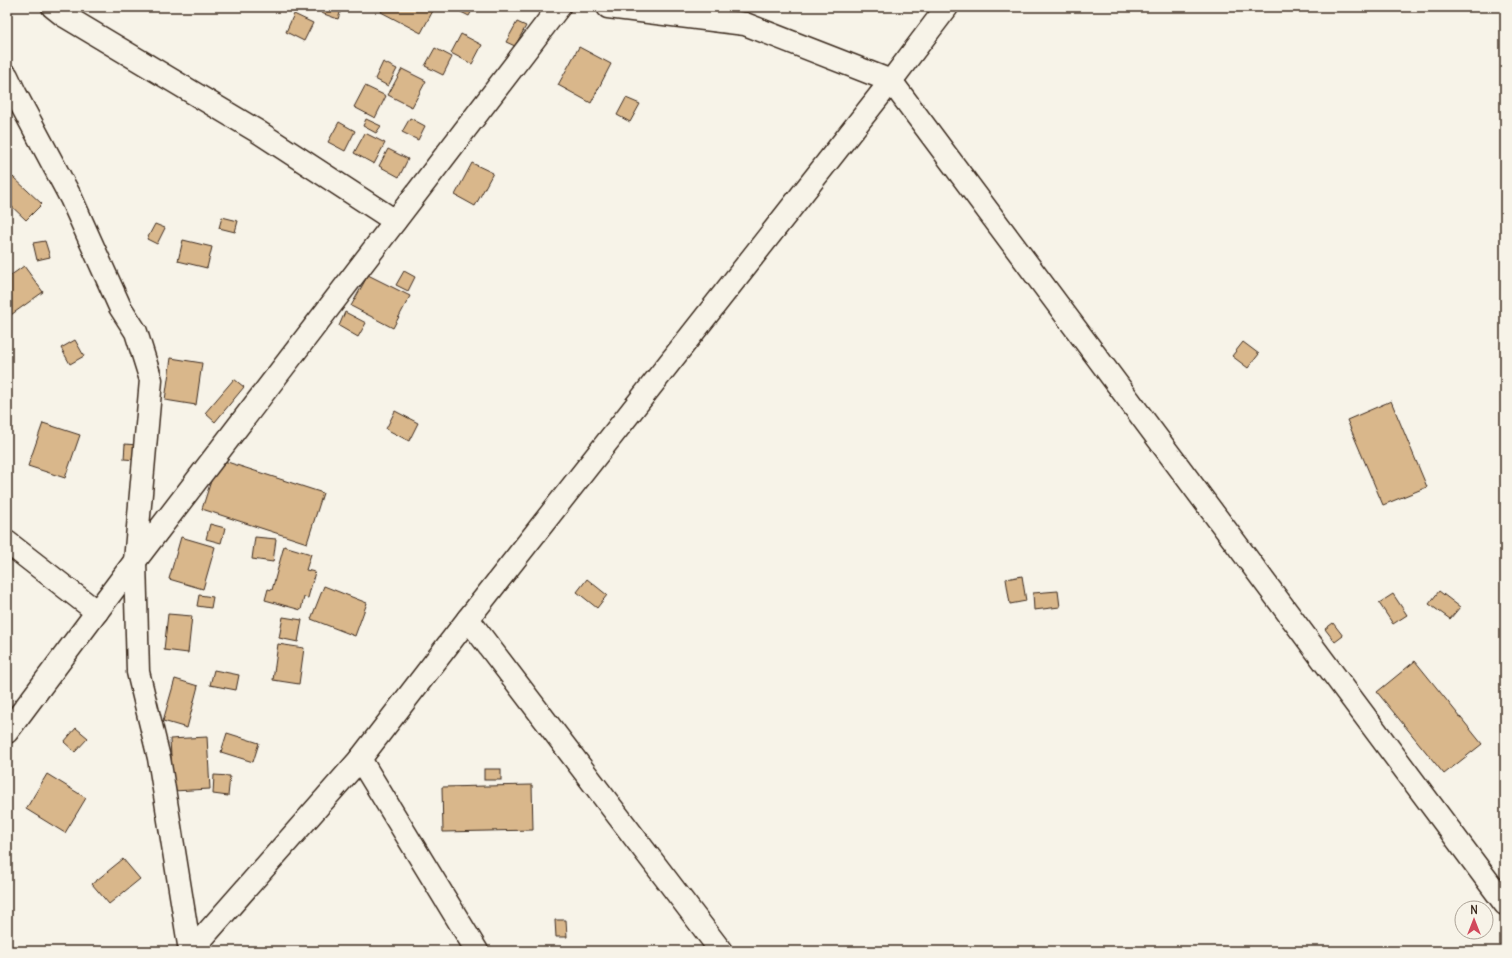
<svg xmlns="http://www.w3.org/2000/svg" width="1512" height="958" font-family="Delius,sans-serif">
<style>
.building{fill:#d9b78b;stroke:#3b2a1e}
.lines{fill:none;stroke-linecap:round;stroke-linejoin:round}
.street-casing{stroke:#3b2a1e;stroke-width:25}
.secondary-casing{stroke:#3b2a1e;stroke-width:25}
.street{stroke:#f7f3e8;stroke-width:22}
.secondary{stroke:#f7f3e8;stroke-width:22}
</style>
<rect width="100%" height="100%" fill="#f7f3e8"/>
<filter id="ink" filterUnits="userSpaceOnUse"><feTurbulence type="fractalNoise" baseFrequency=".025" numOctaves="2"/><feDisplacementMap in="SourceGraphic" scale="8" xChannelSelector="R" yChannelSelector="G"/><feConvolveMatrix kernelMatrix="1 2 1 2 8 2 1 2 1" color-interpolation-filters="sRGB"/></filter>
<g filter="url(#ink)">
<g class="building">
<path d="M 323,7 L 342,7 L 338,19 L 321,13 Z"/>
<path d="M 384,7 L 435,7 L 421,33 L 381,12 Z"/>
<path d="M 451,7 L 474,7 L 469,16 Z"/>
<path d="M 294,14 L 313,23 L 304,41 L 286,32 Z"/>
<path d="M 517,22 L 526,26 L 515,46 L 506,42 Z"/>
<path d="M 461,34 L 482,45 L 472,64 L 451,53 Z"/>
<path d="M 579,47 L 611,64 L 591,103 L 558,85 Z"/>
<path d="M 435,48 L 452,57 L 443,75 L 425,66 Z"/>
<path d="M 383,62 L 397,69 L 388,86 L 375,79 Z"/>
<path d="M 402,69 L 426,81 L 412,107 L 388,95 Z"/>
<path d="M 365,86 L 386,96 L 375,118 L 354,107 Z"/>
<path d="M 626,98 L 640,104 L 630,122 L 617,115 Z"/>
<path d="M 410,118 L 425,126 L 418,140 L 402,132 Z"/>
<path d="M 366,119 L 381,126 L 376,133 L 363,126 Z"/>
<path d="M 339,122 L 355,131 L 345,151 L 328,142 Z"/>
<path d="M 365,133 L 385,143 L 374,164 L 354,153 Z"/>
<path d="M 388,149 L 408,159 L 399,177 L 379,166 Z"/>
<path d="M 472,163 L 493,173 L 475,206 L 455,195 Z"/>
<path d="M 13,177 L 42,204 L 26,220 L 7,202 L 7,184 Z"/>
<path d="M 222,217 L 238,221 L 235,232 L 219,228 Z"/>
<path d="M 155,224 L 165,228 L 157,244 L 147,239 Z"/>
<path d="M 183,240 L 212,247 L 207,268 L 178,261 Z"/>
<path d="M 45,241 L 50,257 L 37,260 L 33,243 Z"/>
<path d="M 24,266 L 43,292 L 8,317 L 7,278 Z"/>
<path d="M 404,271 L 415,277 L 408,291 L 396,285 Z"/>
<path d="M 368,275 L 410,296 L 393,328 L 351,306 Z"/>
<path d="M 345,312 L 366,323 L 358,337 L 339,326 Z"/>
<path d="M 75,340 L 84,356 L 70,364 L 61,348 Z"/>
<path d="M 1243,342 L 1259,354 L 1248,368 L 1232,356 Z"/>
<path d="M 171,358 L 202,363 L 196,405 L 165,400 Z"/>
<path d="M 234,379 L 244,387 L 215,422 L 205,413 Z"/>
<path d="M 1391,401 L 1427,487 L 1383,505 L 1347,420 Z"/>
<path d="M 395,411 L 418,423 L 409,441 L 386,429 Z"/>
<path d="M 43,423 L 80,435 L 65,478 L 28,466 Z"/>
<path d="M 125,444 L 137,445 L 136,460 L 124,459 Z"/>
<path d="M 218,459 L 323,493 L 307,543 L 202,509 Z"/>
<path d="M 210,524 L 225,528 L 221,543 L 206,539 Z"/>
<path d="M 181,537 L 215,547 L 203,589 L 169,579 Z"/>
<path d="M 255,537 L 276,539 L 273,562 L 252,559 Z"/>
<path d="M 284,546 L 311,554 L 306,570 L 315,572 L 308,598 L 304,597 L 301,610 L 265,600 L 268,589 L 272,590 Z"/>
<path d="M 1022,576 L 1026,601 L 1010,604 L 1006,579 Z"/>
<path d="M 587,579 L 607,595 L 597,608 L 577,592 Z"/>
<path d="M 324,586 L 367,603 L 355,636 L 311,619 Z"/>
<path d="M 1058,591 L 1060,607 L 1034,610 L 1033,593 Z"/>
<path d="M 1439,591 L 1460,607 L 1450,619 L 1429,604 Z"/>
<path d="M 1393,594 L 1407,615 L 1393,624 L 1379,603 Z"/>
<path d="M 199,595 L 213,597 L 211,608 L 197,606 Z"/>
<path d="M 168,614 L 192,616 L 188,653 L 164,650 Z"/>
<path d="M 283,617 L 302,620 L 298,642 L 279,638 Z"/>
<path d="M 1333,623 L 1343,636 L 1335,642 L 1325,629 Z"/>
<path d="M 278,644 L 304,648 L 299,684 L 273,680 Z"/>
<path d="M 1415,661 L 1482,744 L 1444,774 L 1377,692 Z"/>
<path d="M 214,670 L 239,675 L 236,690 L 210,685 Z"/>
<path d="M 175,679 L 198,686 L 187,728 L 163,721 Z"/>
<path d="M 76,728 L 88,738 L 75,752 L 64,742 Z"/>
<path d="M 227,733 L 259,743 L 253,762 L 221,752 Z"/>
<path d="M 207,737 L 210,789 L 173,791 L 170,739 Z"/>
<rect x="484" y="769" width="17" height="11"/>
<path d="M 47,774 L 86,798 L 65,833 L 26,809 Z"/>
<path d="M 214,775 L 230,776 L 228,796 L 213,794 Z"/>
<path d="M 532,785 L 533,830 L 443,832 L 442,787 Z"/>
<path d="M 123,859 L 140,879 L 109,904 L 92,884 Z"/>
<path d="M 555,920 L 566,920 L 567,937 L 556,937 Z"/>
</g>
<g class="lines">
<defs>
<g id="street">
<path d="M 53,7 L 63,15 L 257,131 L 395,221"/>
<path d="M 608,7 L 745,24 L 891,81 L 1505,904"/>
<path d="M 7,76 L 15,93 L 71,198 L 120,307 L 136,332 L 151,380 L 135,561 L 138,672 L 159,758 L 190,951"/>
<path d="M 7,542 L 97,612"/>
<path d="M 468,619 L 721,951"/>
<path d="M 7,732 L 135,561 L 559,7"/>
<path d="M 360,759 L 477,951"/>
</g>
<path id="secondary" d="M 191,951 L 360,759 L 468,619 L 891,81 L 947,7"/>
</defs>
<use href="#street" class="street-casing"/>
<use href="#secondary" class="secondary-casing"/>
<use href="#street" class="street"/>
<use href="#secondary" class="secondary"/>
</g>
</g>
<rect width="1512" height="958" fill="none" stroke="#f7f3e8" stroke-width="24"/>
<rect x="12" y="12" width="1488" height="934" fill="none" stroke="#3b2a1e" stroke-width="1.5" filter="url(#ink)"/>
<g transform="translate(1474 920)"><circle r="19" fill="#f7f3e8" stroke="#aca397"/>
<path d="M0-3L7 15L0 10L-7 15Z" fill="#d1495b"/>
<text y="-6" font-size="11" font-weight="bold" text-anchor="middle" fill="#3b2a1e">N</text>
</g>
</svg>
